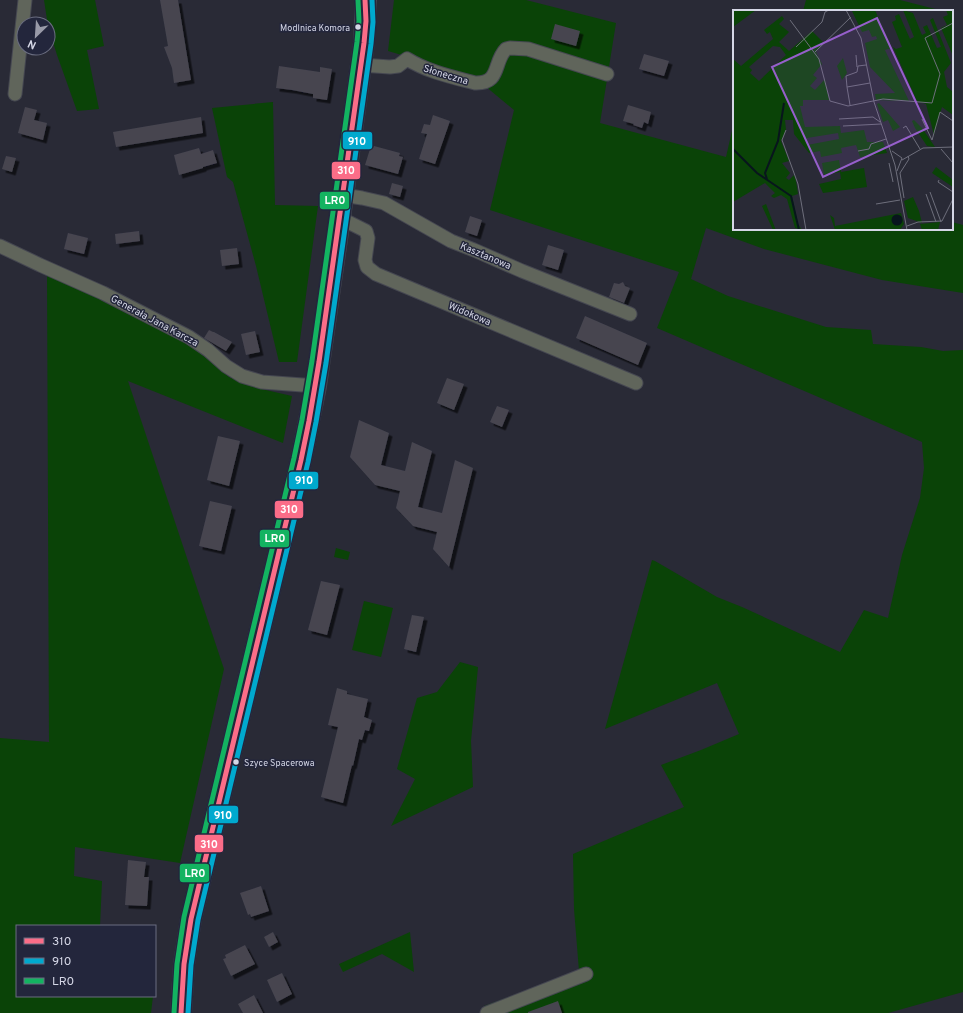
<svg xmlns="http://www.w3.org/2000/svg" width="963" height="1013" font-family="Overpass,sans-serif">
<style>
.green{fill:#0a4307}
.building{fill:#464550;filter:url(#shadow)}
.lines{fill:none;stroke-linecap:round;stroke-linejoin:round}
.minor-casing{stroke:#454751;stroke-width:15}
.primary-casing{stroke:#454751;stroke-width:22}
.minor{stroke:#60655b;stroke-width:13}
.primary{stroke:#60665f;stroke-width:20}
.bus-1-casing{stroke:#23263c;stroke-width:8}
.bus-2-casing{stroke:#23263c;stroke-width:8}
.bus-3-casing{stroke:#23263c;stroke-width:8}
.bus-1{stroke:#fb6d88;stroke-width:5}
.bus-2{stroke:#00a9ce;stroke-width:5}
.bus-3{stroke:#13b361;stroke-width:5}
.bus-dot{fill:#d5d7e6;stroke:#23263c;stroke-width:1.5}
.labels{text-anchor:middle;stroke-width:3;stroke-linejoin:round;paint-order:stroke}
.bus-label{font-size:9px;fill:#d5d7e6;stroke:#23263c;text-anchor:end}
.street-label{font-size:10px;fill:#d5d7e6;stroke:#23263c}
.inset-river{fill:none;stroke:#08151d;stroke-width:2}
.inset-road{fill:none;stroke:#6e6f7c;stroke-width:1}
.view{fill:#965fcb;fill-opacity:0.15;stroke:#965fcb;stroke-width:2}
.inset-edge{fill:none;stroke:#d5d7e6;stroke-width:2}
.line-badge{stroke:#23263c;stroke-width:1.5}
.badge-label{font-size:11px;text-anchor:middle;font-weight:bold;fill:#fff}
</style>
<defs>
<filter id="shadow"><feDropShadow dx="3.5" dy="3.5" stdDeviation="0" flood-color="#0009"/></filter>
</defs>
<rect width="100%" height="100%" fill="#292a36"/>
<g class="green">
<path d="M 44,0 L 95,0 L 104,46 L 87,50 L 99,109 L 77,111 L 57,55 L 48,26 Z"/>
<path d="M 394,0 L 526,0 L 616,23 L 600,123 L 726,157 L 734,122 L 734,229 L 952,229 L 952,222 L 963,225 L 963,293 L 882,280 L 764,249 L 706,228 L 691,279 L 728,296 L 826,327 L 871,330 L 873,344 L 921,347 L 943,351 L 963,350 L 963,992 L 888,1013 L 486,1013 L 484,1006 L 579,971 L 574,909 L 573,854 L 684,807 L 661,765 L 701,750 L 739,734 L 717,683 L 605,729 L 652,560 L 655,561 L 717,597 L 742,607 L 840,652 L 864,610 L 888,618 L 902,555 L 920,498 L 924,468 L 922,442 C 834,403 745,366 657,328 L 679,272 L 490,210 L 514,110 L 473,76 L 388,51 Z"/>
<path d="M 806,0 L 900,0 L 943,11 L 803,11 Z"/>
<path d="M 273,102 L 275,205 L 318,206 L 297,362 L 279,362 L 256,266 L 233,182 L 227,177 L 212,108 Z"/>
<path d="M 47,271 L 159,326 L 199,352 L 229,377 L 257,388 L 292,396 L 283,443 L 128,381 L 224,669 L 180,863 L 75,847 L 74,876 L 102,881 L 100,926 L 17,926 L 17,996 L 153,996 L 151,1013 L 0,1013 L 0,738 L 49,742 Z"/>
<path d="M 336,548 L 350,552 L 348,560 L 334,557 Z"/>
<path d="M 364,601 L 393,608 L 381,657 L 352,650 Z"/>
<path d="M 460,662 L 478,667 L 471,741 L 473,787 L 391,826 L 415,779 L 397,769 L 417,698 L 437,692 Z"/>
<path d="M 410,932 L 414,972 L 382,954 L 343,972 L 339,964 Z"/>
</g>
<g class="building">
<path d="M 160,0 L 178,0 L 191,80 L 174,83 L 172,68 L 164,47 L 168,46 Z"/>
<path d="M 555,24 L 580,31 L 576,46 L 551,39 Z"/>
<path d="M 644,54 L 669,61 L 664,76 L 639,69 Z"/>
<path d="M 279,66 L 320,72 L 320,67 L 332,69 L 327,100 L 313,98 L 313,94 L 292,90 L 276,88 Z"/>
<path d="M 628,105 L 651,112 L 648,124 L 644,122 L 642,128 L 633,125 L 634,124 L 623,121 Z"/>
<path d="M 25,107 L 37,110 L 34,120 L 47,123 L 43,140 L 18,133 Z"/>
<path d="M 433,115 L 450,121 L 435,164 L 419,159 L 427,134 L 421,133 L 424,124 L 430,125 Z"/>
<path d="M 201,117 L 203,133 L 116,147 L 113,132 Z"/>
<path d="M 374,146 L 400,153 L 399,156 L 403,157 L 398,174 L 365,165 L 370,149 Z"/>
<path d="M 199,148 L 201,154 L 213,150 L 217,163 L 203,167 L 203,168 L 179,175 L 174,155 Z"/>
<path d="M 6,156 L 16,158 L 12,172 L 2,169 Z"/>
<path d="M 392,183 L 403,186 L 400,197 L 389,194 Z"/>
<path d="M 470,216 L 482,220 L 477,236 L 465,232 Z"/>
<path d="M 139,231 L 140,241 L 116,244 L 115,234 Z"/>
<path d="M 68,233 L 88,238 L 84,254 L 64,249 Z"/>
<path d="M 548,245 L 564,250 L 558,270 L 542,265 Z"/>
<path d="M 237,248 L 239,264 L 222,266 L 220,250 Z"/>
<path d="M 623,282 L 625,286 L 630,288 L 624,303 L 609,297 L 614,283 L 619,284 Z"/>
<path d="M 585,316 L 647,343 L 638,365 L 576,338 Z"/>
<path d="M 209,330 L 213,332 L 214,332 L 232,342 L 226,351 L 204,338 Z"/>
<path d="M 255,331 L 260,352 L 246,355 L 241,334 Z"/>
<path d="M 447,378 L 464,384 L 454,410 L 437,403 Z"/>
<path d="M 497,406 L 509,410 L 502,427 L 490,422 Z"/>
<path d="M 359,420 L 389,433 L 381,465 L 405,471 L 412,442 L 432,451 L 418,507 L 442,513 L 455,460 L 473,468 L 449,567 L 433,549 L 437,532 L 413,526 L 396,508 L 400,491 L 375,485 L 350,457 Z"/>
<path d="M 218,436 L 240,441 L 229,486 L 207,480 Z"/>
<path d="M 210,501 L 232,506 L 221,551 L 199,546 Z"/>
<path d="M 321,581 L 340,585 L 327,635 L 308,630 Z"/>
<path d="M 412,615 L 424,617 L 416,652 L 404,649 Z"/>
<path d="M 337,688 L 347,691 L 347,694 L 368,699 L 364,717 L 372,720 L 369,731 L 365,730 L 362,740 L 359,739 L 353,766 L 352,765 L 343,803 L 321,797 L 338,727 L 328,725 Z"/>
<path d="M 128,860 L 146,862 L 144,877 L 149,877 L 147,906 L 125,905 Z"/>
<path d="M 261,886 L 269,911 L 251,917 L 250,914 L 248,915 L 240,893 Z"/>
<path d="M 273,932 L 278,942 L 269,947 L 264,937 Z"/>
<path d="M 245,945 L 255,964 L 231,976 L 223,959 L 226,958 L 225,955 Z"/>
<path d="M 282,973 L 292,994 L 277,1002 L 267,980 Z"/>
<path d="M 254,995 L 263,1013 L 243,1013 L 238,1004 Z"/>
<path d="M 558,1001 L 562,1013 L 528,1013 L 528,1012 Z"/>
</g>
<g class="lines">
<defs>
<g id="minor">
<path d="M 361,65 L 390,67 L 398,66 L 407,59 C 428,72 452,77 475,83 C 501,84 493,62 506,49 L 510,48 L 528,49 L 607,74"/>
<path d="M 15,94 L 25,0"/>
<path d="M 343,195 L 362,198 L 384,203 L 451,241 L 474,250 L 522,271 L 630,314"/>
<path d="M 340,218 L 366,231 L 368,238 L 365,260 L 367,267 L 376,274 L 636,383"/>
<path d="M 0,246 L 40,265 L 103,293 L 189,337 L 208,350 L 226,366 L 242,376 L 262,382 L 316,386"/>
<path d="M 487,1013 L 586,974"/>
</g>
<path id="primary" d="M 181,1013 L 184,964 L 191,919 L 301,460 L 316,386 L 340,218 L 364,43 L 366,0"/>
</defs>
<use href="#minor" class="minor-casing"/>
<use href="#primary" class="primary-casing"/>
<use href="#minor" class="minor"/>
<use href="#primary" class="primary"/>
<defs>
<path id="bus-1" d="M 181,1013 L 184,964 L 191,919 L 301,460 L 309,421 L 319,362 L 364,43 L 366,21 L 365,0"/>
<path id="bus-2" d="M 188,1013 L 191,965 L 198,920 L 308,462 L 316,422 L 326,363 L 371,44 L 373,22 L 372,0"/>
<path id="bus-3" d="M 174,1013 L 177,964 L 184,917 L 294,458 L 302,420 L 312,361 L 357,42 L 359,21 L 358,0"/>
</defs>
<use href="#bus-1" class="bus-1-casing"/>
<use href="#bus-2" class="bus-2-casing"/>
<use href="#bus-3" class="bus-3-casing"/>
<use href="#bus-1" class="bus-1"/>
<use href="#bus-2" class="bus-2"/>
<use href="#bus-3" class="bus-3"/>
</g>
<g class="bus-dot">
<circle cx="358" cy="27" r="3.5"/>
<circle cx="236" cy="762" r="3.5"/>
</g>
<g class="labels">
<g class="bus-label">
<text x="350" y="31">Modlnica Komora</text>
<text x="244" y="766" text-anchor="start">Szyce Spacerowa</text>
</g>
<g class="street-label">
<text transform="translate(446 74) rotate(17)" y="4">Słoneczna</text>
<text transform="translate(486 255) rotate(23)" y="4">Kasztanowa</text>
<text transform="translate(470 313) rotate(23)" y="4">Widokowa</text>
<text transform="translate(155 320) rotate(28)" y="4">Generała Jana Karcza</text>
</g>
</g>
<g transform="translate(733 10)">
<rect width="220" height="220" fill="#292a36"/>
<path d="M 0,0 L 23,0 L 0,17 ZM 142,0 L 158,38 L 152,40 L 176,91 L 143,90 L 142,84 L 162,83 L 137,57 L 132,33 L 144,29 L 143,26 L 139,27 L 136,20 L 129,22 L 119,1 ZM 170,0 L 180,3 L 189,25 L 193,23 L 190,17 L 194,15 L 204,38 L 208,37 L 197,10 L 200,8 L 218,53 L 211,62 L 214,77 L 220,82 L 220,105 L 209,97 L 201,125 L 193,94 L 184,91 L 160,37 L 163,39 L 169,37 L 159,12 L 163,10 L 162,6 L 166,4 L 177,29 L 181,27 ZM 213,0 L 220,0 L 220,46 L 208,18 L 214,15 L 210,7 L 215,5 ZM 49,6 L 51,9 L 46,14 L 56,22 L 46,32 L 56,41 L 79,21 L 91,33 L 83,42 L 89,54 L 80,65 L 84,68 L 77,76 L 82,80 L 92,69 L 96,90 L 70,90 L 70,96 L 67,96 L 72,117 L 107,116 L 108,123 L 131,120 L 134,132 L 150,132 L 154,143 L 127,147 L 123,135 L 108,138 L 109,143 L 88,147 L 87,141 L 76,143 L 61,124 L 60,110 L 52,110 L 53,120 L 48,131 L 56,151 L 49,153 L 57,163 L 53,168 L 56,170 L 61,165 L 63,171 L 65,184 L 59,186 L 65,214 L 69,220 L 62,218 L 54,189 L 48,185 L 41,188 L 38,186 L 42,183 L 32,173 L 0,192 L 0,49 L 8,56 L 40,29 L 37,22 L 34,24 L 31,20 ZM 40,36 L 47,37 L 53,45 L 26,71 L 17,63 L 19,60 L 16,57 ZM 105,123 L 106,129 L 74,135 L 74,128 ZM 110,48 L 114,63 L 109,70 L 104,56 ZM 146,93 L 154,102 L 167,117 L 160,121 L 155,110 L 150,112 L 144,94 ZM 181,110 L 189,118 L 202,137 L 194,136 L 182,118 L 179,111 ZM 106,150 L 108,162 L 131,158 L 134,177 L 90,183 L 86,174 L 108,169 L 107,162 L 91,165 L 89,153 ZM 203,157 L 220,170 L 220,177 L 199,163 ZM 180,187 L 186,201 L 189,213 L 175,208 L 171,191 ZM 33,194 L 42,218 L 43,220 L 40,220 L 29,196 ZM 168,203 L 171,214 L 167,220 L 102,220 L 97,205 L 101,208 L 102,216 ZM 207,212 L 205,220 L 189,220 L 187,214 Z" fill="#0a4307" fill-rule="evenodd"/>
<path d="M158.5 210a5.5 5.5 0 1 1 11 0a5.5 5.5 0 1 1-11 0Z" fill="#08151d"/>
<path class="inset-river" d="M 0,139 L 24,163 L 58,186 L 66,220M 34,169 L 32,163 L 45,131 L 51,93"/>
<path class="inset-road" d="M 113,0 L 128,28 L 141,92 L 162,155 L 174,220M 57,10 L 86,49 L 97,91 L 115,96 L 150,89 L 199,93 L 207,64 L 192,28 L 220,13M 63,37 L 89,12 L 92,2 L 96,0M 82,42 L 118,7M 123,45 L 124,57M 114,77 L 113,66 L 124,62 L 125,56 L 133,55M 117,95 L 114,77 L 137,73M 106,109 L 140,107 L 147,112M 189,109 L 199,130M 110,116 L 148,114M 170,118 L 173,116 L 187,139M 53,120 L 49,130 L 65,174 L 73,220M 199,130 L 207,102 L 220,111M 208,139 L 220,153M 125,141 L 136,139 L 138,134 L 153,129M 159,141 L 169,148 L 164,161M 169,150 L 190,138 L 220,137M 156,153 L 160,172M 206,170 L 205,172 L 220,182M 197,182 L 208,212M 193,184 L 203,212M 171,188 L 167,163 L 176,149 L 175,146M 143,194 L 167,190M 174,216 L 185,212 L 209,211 L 220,189"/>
<path class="view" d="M 144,8 L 195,118 L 90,167 L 39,57 Z"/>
<rect width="220" height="220" class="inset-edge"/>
</g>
<g class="line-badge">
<rect x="342" y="131" width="31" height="19" rx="4" fill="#00a9ce"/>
<rect x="331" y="161" width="30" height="19" rx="4" fill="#fb6d88"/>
<rect x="319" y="191" width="31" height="19" rx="4" fill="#13b361"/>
<rect x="288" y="471" width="31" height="19" rx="4" fill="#00a9ce"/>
<rect x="274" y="500" width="30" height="19" rx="4" fill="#fb6d88"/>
<rect x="259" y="529" width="31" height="19" rx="4" fill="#13b361"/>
<rect x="208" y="805" width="31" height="19" rx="4" fill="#00a9ce"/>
<rect x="194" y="834" width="30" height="19" rx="4" fill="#fb6d88"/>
<rect x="179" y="863" width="31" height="20" rx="4" fill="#13b361"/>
</g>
<g class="badge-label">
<text x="357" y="145">910</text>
<text x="346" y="174">310</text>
<text x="335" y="204">LR0</text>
<text x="304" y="484">910</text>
<text x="289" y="513">310</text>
<text x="275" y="542">LR0</text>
<text x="223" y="819">910</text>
<text x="209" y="848">310</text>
<text x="195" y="877">LR0</text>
</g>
<rect x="16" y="925" width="140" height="72" fill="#23263c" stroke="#6a6d80"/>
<rect x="24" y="938" width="20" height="6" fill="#fb6d88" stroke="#6a6d80"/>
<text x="52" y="945" font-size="12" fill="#d5d7e6">310</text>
<rect x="24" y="958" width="20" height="6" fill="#00a9ce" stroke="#6a6d80"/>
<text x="52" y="965" font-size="12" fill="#d5d7e6">910</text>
<rect x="24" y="978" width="20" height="6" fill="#13b361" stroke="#6a6d80"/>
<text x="52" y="985" font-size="12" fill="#d5d7e6">LR0</text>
<g transform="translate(36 36) rotate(205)"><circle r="19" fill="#23263c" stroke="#6a6d80"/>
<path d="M0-3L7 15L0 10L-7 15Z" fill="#999aa8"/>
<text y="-6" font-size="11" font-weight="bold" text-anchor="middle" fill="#d5d7e6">N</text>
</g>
</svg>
